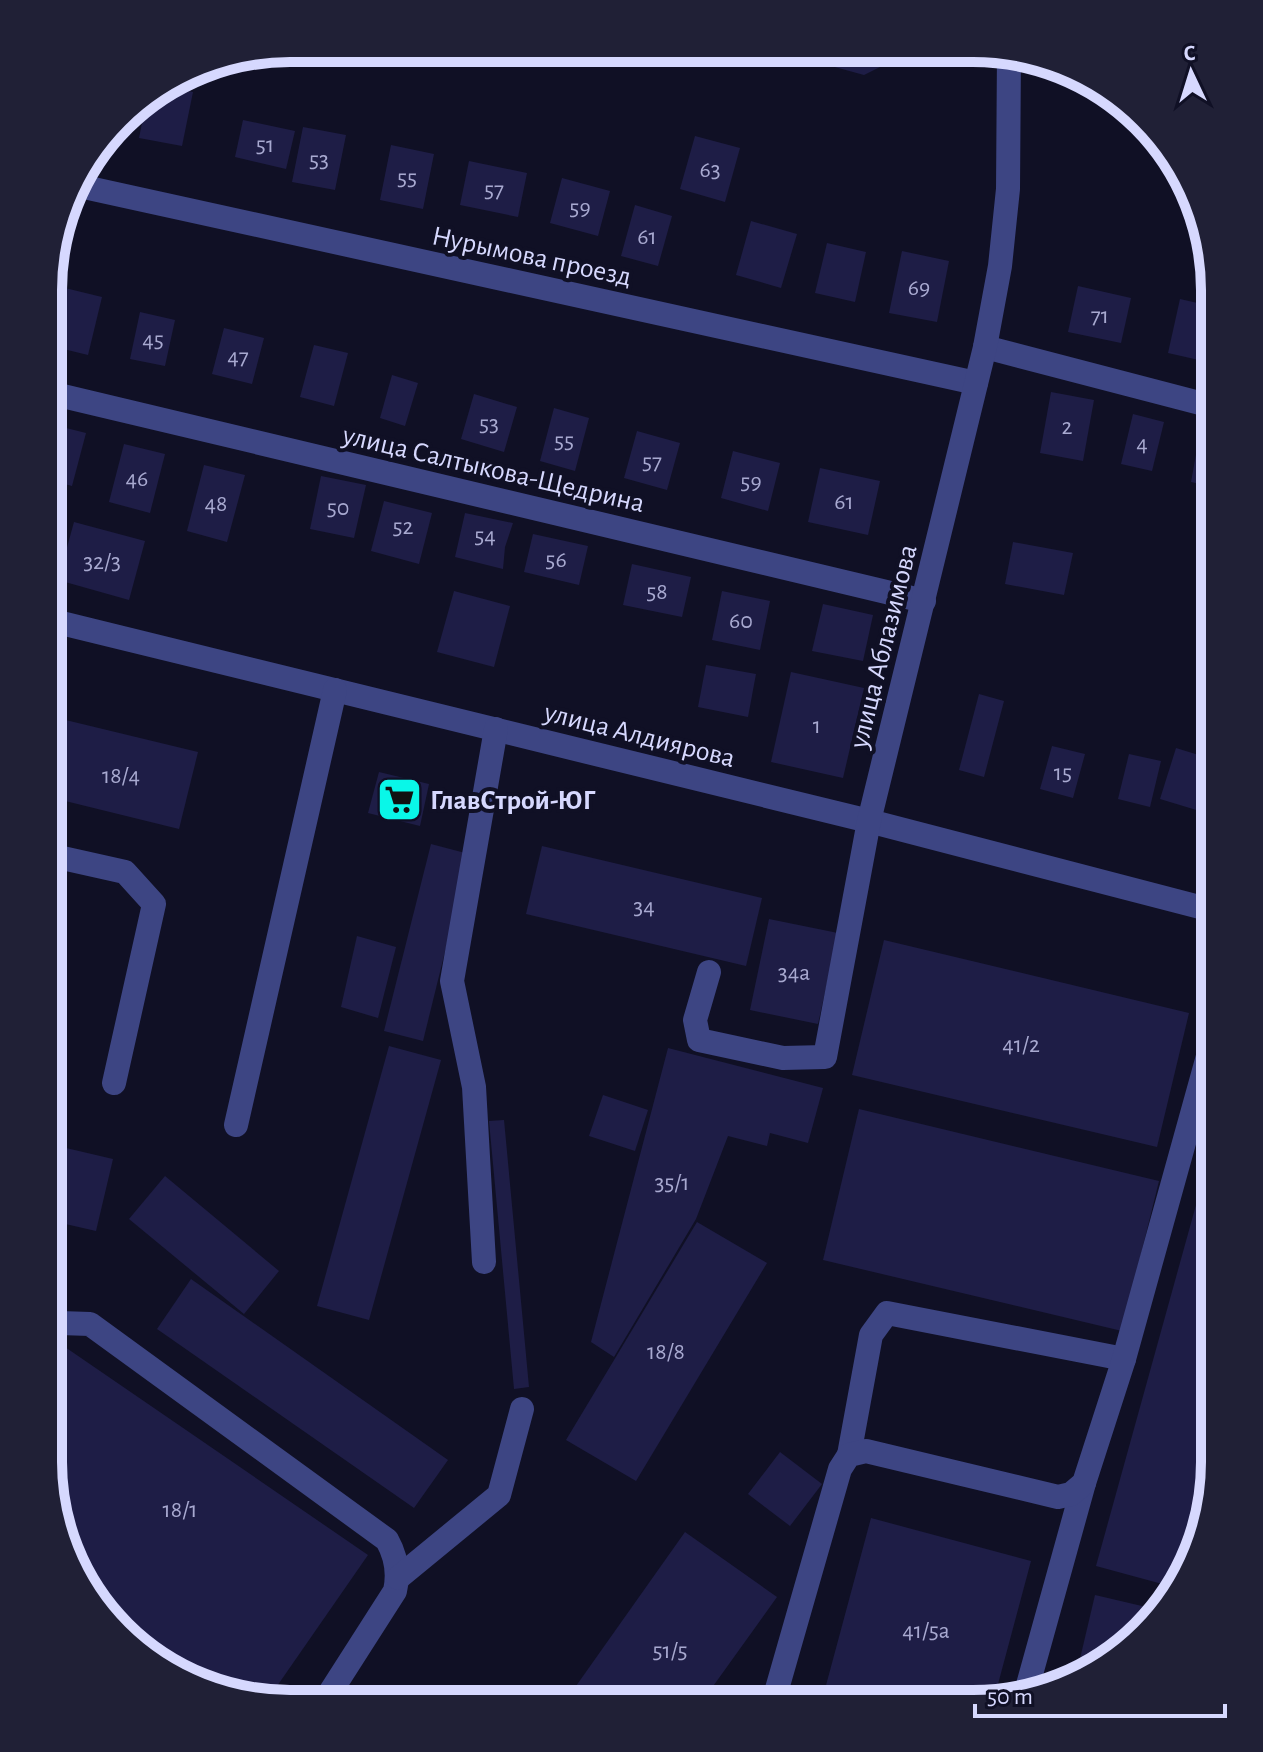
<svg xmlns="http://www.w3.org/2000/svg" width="1263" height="1752" font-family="'Alegreya Sans',sans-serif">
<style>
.building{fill:#1e1d46}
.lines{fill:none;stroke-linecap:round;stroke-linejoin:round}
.minor{stroke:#3d4583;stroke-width:24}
.labels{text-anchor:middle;stroke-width:8;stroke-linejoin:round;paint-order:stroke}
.number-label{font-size:24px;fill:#a8a9d0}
.street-label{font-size:28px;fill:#d6d8fe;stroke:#101025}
.poi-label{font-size:28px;font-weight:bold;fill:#d6d8fe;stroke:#101025;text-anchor:start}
.rim{fill:none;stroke:#d6d8fe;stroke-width:10}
</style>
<rect width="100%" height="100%" fill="#101025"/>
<g class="building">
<path d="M 603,49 L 652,49 L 649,61 Z"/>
<path d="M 769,49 L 897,50 L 892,61 L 864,75 Z"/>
<path d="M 167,87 L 193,92 L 182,146 L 139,138 L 147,98 Z"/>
<path d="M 132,107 L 127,137 L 109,134 L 131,108 Z"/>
<path d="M 243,120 L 295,131 L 286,169 L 235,157 Z"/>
<path d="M 303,127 L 346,135 L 335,190 L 292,182 Z"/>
<path d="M 695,136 L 740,148 L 725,202 L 680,189 Z"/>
<path d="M 391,145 L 434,154 L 423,209 L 380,200 Z"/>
<path d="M 469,161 L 527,173 L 518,217 L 460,205 Z"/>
<path d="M 562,178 L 610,191 L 598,236 L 550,223 Z"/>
<path d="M 635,205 L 672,216 L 658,266 L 621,256 Z"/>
<path d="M 751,221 L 797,234 L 781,288 L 736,275 Z"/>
<path d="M 827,243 L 866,252 L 855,302 L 815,293 Z"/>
<path d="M 902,251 L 949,261 L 937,322 L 889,313 Z"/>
<path d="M 1078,286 L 1131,298 L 1121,343 L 1068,332 Z"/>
<path d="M 65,288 L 102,297 L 88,355 L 51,346 Z"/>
<path d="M 1180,299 L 1215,307 L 1215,350 L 1212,363 L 1168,353 Z"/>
<path d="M 140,312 L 175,320 L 165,366 L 130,359 Z"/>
<path d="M 224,328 L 264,338 L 252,384 L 212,374 Z"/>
<path d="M 314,345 L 348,353 L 334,406 L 300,397 Z"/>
<path d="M 392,375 L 418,383 L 405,426 L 380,418 Z"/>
<path d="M 1051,392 L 1094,400 L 1083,461 L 1040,453 Z"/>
<path d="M 474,394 L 517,407 L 504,452 L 461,439 Z"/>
<path d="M 554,408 L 589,418 L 575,471 L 540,461 Z"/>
<path d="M 1133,414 L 1164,422 L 1152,471 L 1121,464 Z"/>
<path d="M 50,424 L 86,433 L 72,486 L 50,480 Z"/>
<path d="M 1201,427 L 1215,430 L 1215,487 L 1191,482 Z"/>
<path d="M 637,431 L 680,443 L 667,490 L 624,478 Z"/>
<path d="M 124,444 L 165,454 L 150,513 L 109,502 Z"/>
<path d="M 733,451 L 780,463 L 768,511 L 721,498 Z"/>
<path d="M 204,465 L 245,475 L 227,542 L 187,531 Z"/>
<path d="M 820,468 L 880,481 L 868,535 L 808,522 Z"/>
<path d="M 321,476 L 366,485 L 354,538 L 310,529 Z"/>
<path d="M 50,498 L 67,503 L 51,566 L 50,566 Z"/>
<path d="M 384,501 L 432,513 L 419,564 L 371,551 Z"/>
<path d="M 465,513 L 513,523 L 505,547 L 503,569 L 455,557 Z"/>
<path d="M 74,522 L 145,541 L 129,600 L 58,580 Z"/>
<path d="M 533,534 L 588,546 L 579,585 L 524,572 Z"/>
<path d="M 1013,542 L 1073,553 L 1064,595 L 1005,584 Z"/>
<path d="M 632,564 L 691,577 L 682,617 L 623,605 Z"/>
<path d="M 454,591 L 510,606 L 494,667 L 437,652 Z"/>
<path d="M 722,591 L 770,601 L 760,650 L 712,640 Z"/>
<path d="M 823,604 L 873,615 L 863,661 L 812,651 Z"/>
<path d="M 706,665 L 756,674 L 748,717 L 698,707 Z"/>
<path d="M 791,672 L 864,688 L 843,778 L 771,762 Z"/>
<path d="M 979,694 L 1004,701 L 984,777 L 959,770 Z"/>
<path d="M 49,716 L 198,752 L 179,829 L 49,797 Z"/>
<path d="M 1052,746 L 1085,754 L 1073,798 L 1040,789 Z"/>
<path d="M 1176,748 L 1215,760 L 1215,774 L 1203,812 L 1160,799 Z"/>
<path d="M 1129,754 L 1161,761 L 1150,807 L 1118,799 Z"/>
<path d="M 379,772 L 429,784 L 420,826 L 368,813 Z"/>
<path d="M 431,844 L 469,854 L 423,1041 L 384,1031 Z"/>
<path d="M 542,846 L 762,898 L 746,966 L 526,914 Z"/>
<path d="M 769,919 L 838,933 L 818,1024 L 750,1010 Z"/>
<path d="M 357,936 L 396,947 L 378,1018 L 341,1007 Z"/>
<path d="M 884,940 L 1189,1013 L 1157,1147 L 852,1075 Z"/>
<path d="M 389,1046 L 441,1060 L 369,1320 L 317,1306 Z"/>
<path d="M 668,1048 L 823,1088 L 808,1143 L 770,1133 L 767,1146 L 728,1136 L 696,1219 L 614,1357 L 591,1342 Z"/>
<path d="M 603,1095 L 648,1110 L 635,1151 L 589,1136 Z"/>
<path d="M 859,1109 L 1159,1181 L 1122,1331 L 823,1260 Z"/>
<path d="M 504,1120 L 529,1387 L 514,1389 L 489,1121 Z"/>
<path d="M 49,1144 L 113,1159 L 96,1231 L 48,1220 Z"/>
<path d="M 165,1176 L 279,1271 L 244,1314 L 129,1219 Z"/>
<path d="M 1201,1187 L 1215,1190 L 1214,1478 L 1177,1588 L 1096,1566 Z"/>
<path d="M 697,1222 L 767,1263 L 636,1481 L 566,1440 Z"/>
<path d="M 191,1279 L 448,1460 L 414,1508 L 157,1329 Z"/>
<path d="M 65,1347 L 368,1555 L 266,1702 L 259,1702 L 143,1654 L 73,1569 L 48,1463 L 48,1371 Z"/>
<path d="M 780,1452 L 822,1484 L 790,1526 L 748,1494 Z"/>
<path d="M 871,1518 L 1031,1561 L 994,1699 L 974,1704 L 821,1704 Z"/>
<path d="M 685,1532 L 777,1597 L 701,1703 L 564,1703 Z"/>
<path d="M 1095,1595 L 1159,1610 L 1080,1679 L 1075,1680 Z"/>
</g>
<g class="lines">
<g class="minor">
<path d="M 75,185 L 976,383"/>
<path d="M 985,347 L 1215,407"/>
<path d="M 50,393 L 924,601"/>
<path d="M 49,620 L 869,821 L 1215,911"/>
<path d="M 49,855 L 125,872 L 154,904 L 114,1083"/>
<path d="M 709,972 L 695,1020 L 699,1040 L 783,1058 L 825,1057 L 869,821 L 985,347 L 1000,266 L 1008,189 L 1009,52"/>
<path d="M 236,1125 L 335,690"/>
<path d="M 484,1262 L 474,1087 L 452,981 L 496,729"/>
<path d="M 48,1327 L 60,1323 L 90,1324 L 387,1540 C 396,1556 399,1573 395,1591 L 324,1702"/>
<path d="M 849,1455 L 871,1335 L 887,1313 L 1124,1359"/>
<path d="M 398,1578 L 499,1495 L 522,1409"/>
<path d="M 1026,1692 L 1084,1483"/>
<path d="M 773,1703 L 840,1469 L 849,1455 L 866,1451 L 1058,1497 L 1071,1494 L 1084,1483 L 1124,1359 L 1215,1031"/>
</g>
</g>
<defs>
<symbol id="supermarket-square" viewBox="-11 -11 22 22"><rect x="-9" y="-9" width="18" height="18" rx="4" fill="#09f7e8" stroke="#101025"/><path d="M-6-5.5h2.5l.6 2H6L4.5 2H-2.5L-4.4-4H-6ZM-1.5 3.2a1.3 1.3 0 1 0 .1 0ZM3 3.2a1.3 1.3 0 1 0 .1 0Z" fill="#111"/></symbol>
</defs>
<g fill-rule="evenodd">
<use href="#supermarket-square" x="374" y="774" width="51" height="51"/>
</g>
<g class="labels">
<g class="number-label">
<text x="265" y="152">51</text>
<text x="319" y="167">53</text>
<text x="710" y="177">63</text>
<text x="407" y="185">55</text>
<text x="494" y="197">57</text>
<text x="580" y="215">59</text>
<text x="647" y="244">61</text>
<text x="919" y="295">69</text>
<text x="1100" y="323">71</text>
<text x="153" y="347">45</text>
<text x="238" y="364">47</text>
<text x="489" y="431">53</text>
<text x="1067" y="434">2</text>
<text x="564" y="448">55</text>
<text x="1142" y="451">4</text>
<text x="652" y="469">57</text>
<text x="137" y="486">46</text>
<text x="751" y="489">59</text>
<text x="844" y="509">61</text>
<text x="216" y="511">48</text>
<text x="338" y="515">50</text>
<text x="403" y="534">52</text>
<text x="485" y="543">54</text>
<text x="556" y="567">56</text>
<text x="102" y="569">32/3</text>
<text x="657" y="599">58</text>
<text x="741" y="628">60</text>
<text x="817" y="733">1</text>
<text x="1063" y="780">15</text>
<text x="121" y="783">18/4</text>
<text x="644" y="914">34</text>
<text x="794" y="980">34а</text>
<text x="1021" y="1052">41/2</text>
<text x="672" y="1190">35/1</text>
<text x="666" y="1359">18/8</text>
<text x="180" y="1517">18/1</text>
<text x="926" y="1638">41/5а</text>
<text x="670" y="1658">51/5</text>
</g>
<g class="street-label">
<text transform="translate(532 255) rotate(12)" y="10">Нурымова проезд</text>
<text transform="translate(494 468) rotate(13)" y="10">улица Салтыкова-Щедрина</text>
<text transform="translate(882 646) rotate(-76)" y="10">улица Аблазимова</text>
<text transform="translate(640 734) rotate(14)" y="10">улица Алдиярова</text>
</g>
<g class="poi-label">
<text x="430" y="809">ГлавСтрой-ЮГ</text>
</g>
</g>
<path d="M0 0H1263V1752H0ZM290 62H973A228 228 0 0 1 1201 290V1462A228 228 0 0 1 973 1690H290A228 228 0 0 1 62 1462V290A228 228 0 0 1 290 62Z" fill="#202036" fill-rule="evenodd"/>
<path class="rim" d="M290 62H973A228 228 0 0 1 1201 290V1462A228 228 0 0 1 973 1690H290A228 228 0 0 1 62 1462V290A228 228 0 0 1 290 62Z"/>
<g transform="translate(1191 72) rotate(356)" stroke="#101025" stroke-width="6" paint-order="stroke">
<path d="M0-6L14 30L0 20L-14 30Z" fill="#d6d8fe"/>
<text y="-12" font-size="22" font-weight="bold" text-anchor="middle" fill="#d6d8fe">С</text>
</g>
<path d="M975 1704v12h250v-12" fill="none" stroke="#d6d8fe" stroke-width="4"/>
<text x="987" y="1704" font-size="24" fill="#d6d8fe" stroke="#101025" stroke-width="6" paint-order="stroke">50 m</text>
</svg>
